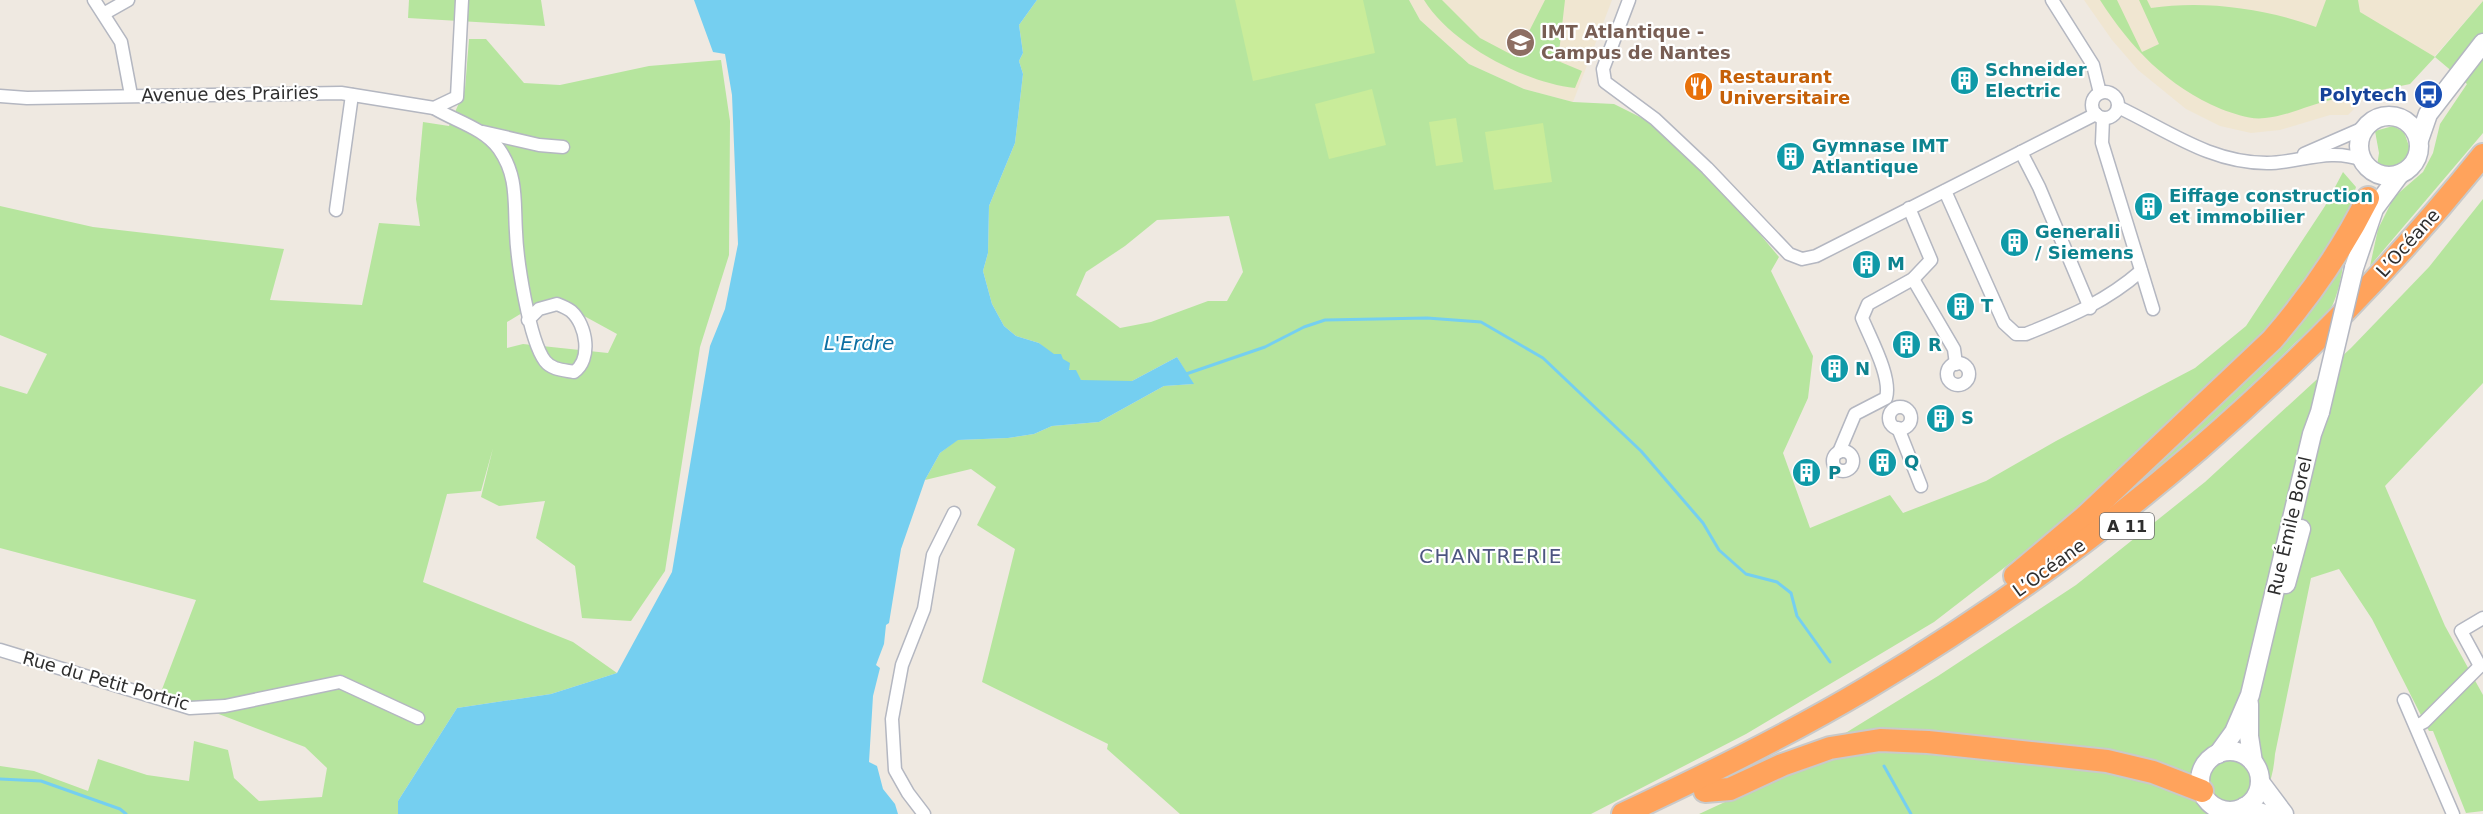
<svg xmlns="http://www.w3.org/2000/svg" width="2483" height="814" font-family="'DejaVu Sans',sans-serif">
<style>
.education{fill:#f0e6d1}
.green{fill:#b6e59e;fill-rule:evenodd}
.pitch{fill:#c9ec9a}
.water{fill:#75cff0}
.lines{fill:none;stroke-linecap:round;stroke-linejoin:round}
.stream{stroke:#75cff0;stroke-width:3}
.street-casing{stroke:#b4b7c1;stroke-width:15}
.secondary-casing{stroke:#b4b7c1;stroke-width:21}
.highway-casing{stroke:#c9c9c9;stroke-width:26}
.street{stroke:#fff;stroke-width:12}
.secondary{stroke:#fff;stroke-width:18}
.highway{stroke:#ffa35c;stroke-width:22}
.secondary-bridge-casing{stroke:#b4b7c1;stroke-width:21;stroke-linecap:butt}
.secondary-bridge{stroke:#fff;stroke-width:18}
.labels{text-anchor:middle;stroke-width:4.5;stroke-linejoin:round;paint-order:stroke}
.shield{fill:#fff;stroke:#6d6d6d;stroke-width:1.5}
.shield-label{font-size:16px;font-weight:bold;fill:#2e2e2e}
.education-label{font-size:18px;font-weight:bold;fill:#785e54;stroke:#fff;text-anchor:start}
.culture-label{font-size:18px;font-weight:bold;fill:#0d838f;stroke:#fff;text-anchor:start}
.food-label{font-size:18px;font-weight:bold;fill:#c56008;stroke:#fff;text-anchor:start}
.street-label{font-size:18px;fill:#2e2e2e;stroke:#fff}
.transit-label{font-size:18px;font-weight:bold;fill:#164399;stroke:#fff;text-anchor:end}
.water-label{font-size:20px;font-style:italic;fill:#0d6fa3;stroke:#fff}
.neighbourhood-label{font-size:20px;letter-spacing:1.5px;fill:#4d5680;stroke:#fff}
</style>
<rect width="100%" height="100%" fill="#efe9e1"/>
<g class="education">
<path d="M 1409,0 L 1612,0 L 1573,102 L 1524,89 L 1469,64 L 1420,20 Z"/>
<path d="M 2084,0 L 2483,0 L 2483,1 L 2410,84 L 2371,92 L 2348,115 L 2330,115 L 2280,130 L 2251,133 L 2220,126 L 2186,109 L 2138,70 L 2112,40 Z"/>
</g>
<g class="green">
<path d="M 409,0 L 541,0 L 545,26 L 408,18 Z"/>
<path d="M 1037,0 L 1409,0 L 1420,20 L 1469,64 L 1524,89 L 1573,102 L 1614,104 L 1656,125 L 1723,190 L 1779,257 L 1771,271 L 1813,356 L 1808,398 L 1783,453 L 1810,528 L 1890,495 L 1903,513 L 1986,481 L 2056,441 L 2195,368 L 2246,326 L 2325,206 L 2343,172 L 2356,187 C 2342,225 2349,267 2333,304 C 2328,316 2302,336 2292,346 C 2221,416 2145,479 2068,542 L 2044,537 L 1934,622 L 1746,734 L 1591,814 L 1180,814 L 1107,749 L 1108,744 L 982,682 L 1015,549 L 977,525 L 996,487 L 971,469 L 925,480 L 940,453 L 957,440 L 1008,438 L 1034,434 L 1052,426 L 1099,422 L 1164,386 L 1193,384 L 1177,357 L 1132,381 L 1091,382 L 1081,380 L 1039,343 L 1016,336 L 1004,326 L 992,304 L 983,271 L 988,253 L 989,206 L 1015,143 L 1023,74 L 1019,61 L 1023,53 L 1019,25 ZM 1229,216 L 1243,272 L 1227,301 L 1208,301 L 1151,322 L 1120,328 L 1076,295 L 1086,272 L 1125,246 L 1157,220 Z"/>
<path d="M 1424,0 L 1442,0 L 1480,38 L 1516,57 L 1545,0 L 1565,0 L 1558,61 L 1582,71 L 1575,88 C 1525,83 1451,44 1424,0 Z"/>
<path d="M 2100,0 L 2117,0 L 2142,52 L 2159,44 L 2139,0 L 2147,0 L 2151,8 C 2203,0 2265,8 2316,27 L 2326,0 L 2358,0 L 2360,12 L 2435,57 L 2483,1 L 2483,133 L 2370,266 L 2378,229 L 2394,197 L 2423,172 L 2433,153 L 2440,124 L 2467,84 L 2435,57 L 2410,84 L 2371,92 L 2363,99 C 2354,99 2345,97 2336,99 C 2312,103 2289,116 2265,118 C 2250,120 2235,114 2221,109 C 2167,86 2131,48 2100,0 Z"/>
<path d="M 469,39 L 486,39 L 524,83 L 560,85 L 649,66 L 721,60 L 730,121 L 729,255 L 700,347 L 665,571 L 631,621 L 582,618 L 575,566 L 536,538 L 545,501 L 499,506 L 481,497 L 493,448 L 481,491 L 447,494 L 423,582 L 573,642 L 617,673 L 551,694 L 457,708 L 398,801 L 398,814 L 0,814 L 0,766 L 34,771 L 88,791 L 98,759 L 147,775 L 189,781 L 194,741 L 228,750 L 234,778 L 259,801 L 322,797 L 327,768 L 305,747 L 161,692 L 196,600 L 0,548 L 0,386 L 27,394 L 47,354 L 0,335 L 0,206 L 93,227 L 284,249 L 270,300 L 362,305 L 379,223 L 420,226 L 416,199 L 423,122 L 449,126 L 465,89 ZM 575,311 L 617,334 L 608,353 L 523,344 L 507,348 L 507,322 L 522,313 Z"/>
<path d="M 2393,126 L 2404,132 L 2410,149 L 2401,165 L 2389,169 L 2377,166 L 2379,153 L 2375,131 Z"/>
<path d="M 2483,199 L 2483,383 L 2385,486 L 2445,626 L 2483,695 L 2483,811 L 2466,813 L 2433,731 L 2429,731 L 2372,619 L 2339,569 L 2311,578 L 2275,754 C 2273,779 2267,797 2249,814 L 1699,814 L 1790,772 L 1839,737 L 1938,676 L 2076,585 L 2205,482 L 2351,348 L 2429,267 Z"/>
</g>
<g class="pitch">
<path d="M 1235,0 L 1363,0 L 1375,53 L 1253,81 Z"/>
<path d="M 1372,89 L 1386,145 L 1329,159 L 1315,104 Z"/>
<path d="M 1456,118 L 1463,162 L 1436,166 L 1429,122 Z"/>
<path d="M 1543,123 L 1552,182 L 1494,190 L 1485,132 Z"/>
</g>
<path class="water" d="M 694,0 L 1037,0 L 1019,25 L 1023,53 L 1019,61 L 1023,74 L 1015,143 L 989,206 L 988,253 L 983,271 L 992,304 L 1004,326 L 1016,336 L 1039,343 L 1054,354 L 1061,354 L 1063,359 L 1070,363 L 1069,370 L 1076,370 L 1081,380 L 1132,381 L 1177,357 L 1194,384 L 1164,386 L 1099,422 L 1052,426 L 1034,434 L 1008,438 L 958,440 L 940,453 L 925,480 L 901,549 L 889,623 L 886,625 L 884,644 L 876,665 L 880,668 L 873,696 L 869,762 L 877,766 L 883,789 L 895,804 L 898,814 L 398,814 L 398,801 L 457,708 L 551,694 L 617,673 L 672,572 L 710,346 L 725,309 L 738,244 L 732,95 L 725,54 L 713,52 Z"/>
<g class="lines">
<g class="stream">
<path d="M 1186,374 L 1265,347 L 1304,327 L 1325,320 L 1427,318 L 1481,322 L 1543,358 L 1641,451 L 1703,523 L 1719,550 L 1746,574 L 1777,582 L 1791,593 L 1797,616 L 1830,662"/>
<path d="M 1884,766 L 1911,814"/>
<path d="M 0,779 L 41,781 L 120,809 L 126,814"/>
</g>
<defs>
<g id="street">
<path d="M 94,0 L 121,42 L 131,95"/>
<path d="M 1629,0 L 1603,69 L 1605,82 L 1655,119 L 1707,168 L 1789,254 L 1802,259 L 1816,256 L 2096,114"/>
<path d="M 2052,0 L 2093,65 L 2100,93"/>
<path d="M 105,13 L 128,0"/>
<circle cx="2105" cy="105" r="13"/>
<path d="M 0,96 L 27,98 L 341,93 L 434,108 L 457,97 L 462,0"/>
<path d="M 2118,107 C 2167,130 2210,163 2267,163 C 2299,163 2330,147 2362,160"/>
<path d="M 434,108 C 455,121 484,128 499,149 C 518,176 514,202 516,232 C 517,260 529,340 545,361 C 552,370 564,370 574,372 C 592,360 587,325 571,311 C 567,308 562,306 557,304 L 539,309 L 528,320"/>
<path d="M 2103,118 L 2102,143 L 2153,309"/>
<path d="M 483,132 L 539,145 L 563,147"/>
<path d="M 2021,152 L 2039,187 L 2090,308"/>
<path d="M 2304,154 L 2366,127"/>
<path d="M 1945,191 L 2004,323 L 2016,334 L 2026,334 C 2070,316 2104,303 2141,271"/>
<path d="M 336,210 L 352,95"/>
<path d="M 1913,279 L 1954,349 L 1956,364"/>
<circle cx="1958" cy="374" r="11"/>
<circle cx="1900" cy="418" r="11"/>
<path d="M 1898,428 L 1921,486"/>
<circle cx="1843" cy="461" r="10"/>
<path d="M 1839,452 L 1855,414 L 1886,398 C 1892,377 1870,338 1862,318 L 1868,304 L 1913,279 L 1931,260 L 1909,208"/>
<path d="M 2483,618 L 2461,631 L 2480,666 L 2483,665"/>
<path d="M 0,650 L 190,708 L 225,706 L 340,682 L 418,718"/>
<path d="M 2404,700 L 2453,814"/>
<path d="M 2416,726 L 2424,722 L 2480,666"/>
<path d="M 924,814 L 908,793 L 895,770 L 892,719 L 902,665 L 924,609 L 933,555 L 954,513"/>
</g>
<g id="secondary">
<circle cx="2389" cy="146" r="30"/>
<path d="M 2419,140 L 2428,114 L 2483,43"/>
<path d="M 2354,268 L 2374,209 L 2400,174"/>
<path d="M 2286,584 L 2301,529"/>
<path d="M 2249,704 L 2249,736 L 2253,762"/>
<circle cx="2230" cy="781" r="30"/>
<path d="M 2218,754 L 2234,732 L 2250,695 L 2312,434 L 2320,412"/>
<path d="M 2260,782 L 2284,814"/>
<path d="M 2244,807 L 2265,814"/>
</g>
<g id="highway">
<path d="M 2015,576 L 2086,516 L 2272,340 C 2310,296 2342,250 2368,198"/>
<path d="M 1705,791 L 1730,789 L 1782,765 L 1830,748 L 1880,740 L 1928,742 L 2107,761 L 2153,772 L 2202,791"/>
<path d="M 1623,814 C 1706,775 1788,735 1867,688 C 2102,548 2312,368 2483,155"/>
</g>
</defs>
<use href="#street" class="street-casing"/>
<use href="#secondary" class="secondary-casing"/>
<use href="#highway" class="highway-casing"/>
<use href="#street" class="street"/>
<use href="#secondary" class="secondary"/>
<use href="#highway" class="highway"/>
<defs>
<path id="secondary-bridge" d="M 2320,412 L 2354,268"/>
</defs>
<use href="#secondary-bridge" class="secondary-bridge-casing"/>
<use href="#secondary-bridge" class="secondary-bridge"/>
</g>
<defs>
<symbol id="university-disc" viewBox="-11 -11 22 22"><circle r="9.5" fill="#8d6e63" stroke="#fff"/><path d="M0-5L7-2L0 1L-7-2ZM-4 1L0 2.5L4 1V4Q0 6-4 4Z" fill="#fff"/></symbol>
<symbol id="building-disc" viewBox="-11 -11 22 22"><circle r="9.5" fill="#0f9aa8" stroke="#fff"/><path d="M-4-6H4V6H1V3H-1V6H-4ZM-2.5-4.3h1.7v1.8h-1.7ZM.8-4.3h1.7v1.8H.8ZM-2.5-1h1.7V.8h-1.7ZM.8-1h1.7V.8H.8Z" fill="#fff"/></symbol>
<symbol id="restaurant-disc" viewBox="-11 -11 22 22"><circle r="9.5" fill="#e8710a" stroke="#fff"/><path d="M-5-6h1v4h1v-4h1v4h1v-4h1v5L-1.5 .5V6h-2V.5L-5-1ZM5-6V6H3V1.5H1.5Q1.5-4 5-6Z" fill="#fff"/></symbol>
<symbol id="bus-disc" viewBox="-11 -11 22 22"><circle r="9.5" fill="#1a4fb4" stroke="#fff"/><path d="M-5-6H5V4H4V6H2V4H-2V6H-4V4H-5ZM-3.5-4V0h7V-4ZM-3.5 1.2v1.5H-2V1.2ZM2 1.2v1.5H3.5V1.2Z" fill="#fff"/></symbol>
</defs>
<g fill-rule="evenodd">
<use href="#university-disc" x="1504" y="26" width="33" height="33"/>
<use href="#building-disc" x="1948" y="64" width="33" height="33"/>
<use href="#restaurant-disc" x="1682" y="70" width="33" height="33"/>
<use href="#bus-disc" x="2412" y="78" width="33" height="33"/>
<use href="#building-disc" x="1774" y="140" width="33" height="33"/>
<use href="#building-disc" x="2132" y="190" width="33" height="33"/>
<use href="#building-disc" x="1998" y="226" width="33" height="33"/>
<use href="#building-disc" x="1850" y="248" width="33" height="33"/>
<use href="#building-disc" x="1944" y="290" width="33" height="33"/>
<use href="#building-disc" x="1890" y="328" width="33" height="33"/>
<use href="#building-disc" x="1818" y="352" width="33" height="33"/>
<use href="#building-disc" x="1924" y="402" width="33" height="33"/>
<use href="#building-disc" x="1866" y="446" width="33" height="33"/>
<use href="#building-disc" x="1790" y="456" width="33" height="33"/>
</g>
<g class="labels">
<rect class="shield" x="2100" y="513" width="54" height="26" rx="4.5"/>
<g class="shield-label">
<text x="2127" y="532">A 11</text>
</g>
<g class="education-label">
<text x="1541" y="38">IMT Atlantique -<tspan x="1541" dy="21">Campus de Nantes</tspan></text>
</g>
<g class="culture-label">
<text x="1985" y="76">Schneider<tspan x="1985" dy="21">Electric</tspan></text>
<text x="1812" y="152">Gymnase IMT<tspan x="1812" dy="21">Atlantique</tspan></text>
<text x="2169" y="202">Eiffage construction<tspan x="2169" dy="21">et immobilier</tspan></text>
<text x="2035" y="238">Generali<tspan x="2035" dy="21">/ Siemens</tspan></text>
<text x="1887" y="270">M</text>
<text x="1981" y="312">T</text>
<text x="1928" y="351">R</text>
<text x="1855" y="375">N</text>
<text x="1961" y="424">S</text>
<text x="1904" y="468">Q</text>
<text x="1828" y="479">P</text>
</g>
<g class="food-label">
<text x="1719" y="83">Restaurant<tspan x="1719" dy="21">Universitaire</tspan></text>
</g>
<g class="street-label">
<text transform="translate(230 94) rotate(-1)" y="6">Avenue des Prairies</text>
<text transform="translate(2408 243) rotate(-48)" y="6">L’Océane</text>
<text transform="translate(2290 526) rotate(-77)" y="6">Rue Émile Borel</text>
<text transform="translate(2049 568) rotate(-36)" y="6">L’Océane</text>
<text transform="translate(106 681) rotate(16)" y="6">Rue du Petit Portric</text>
</g>
<g class="transit-label">
<text x="2407" y="101">Polytech</text>
</g>
<g class="water-label">
<text x="859" y="350">L'Erdre</text>
</g>
<g class="neighbourhood-label">
<text x="1491" y="563">CHANTRERIE</text>
</g>
</g>
</svg>
